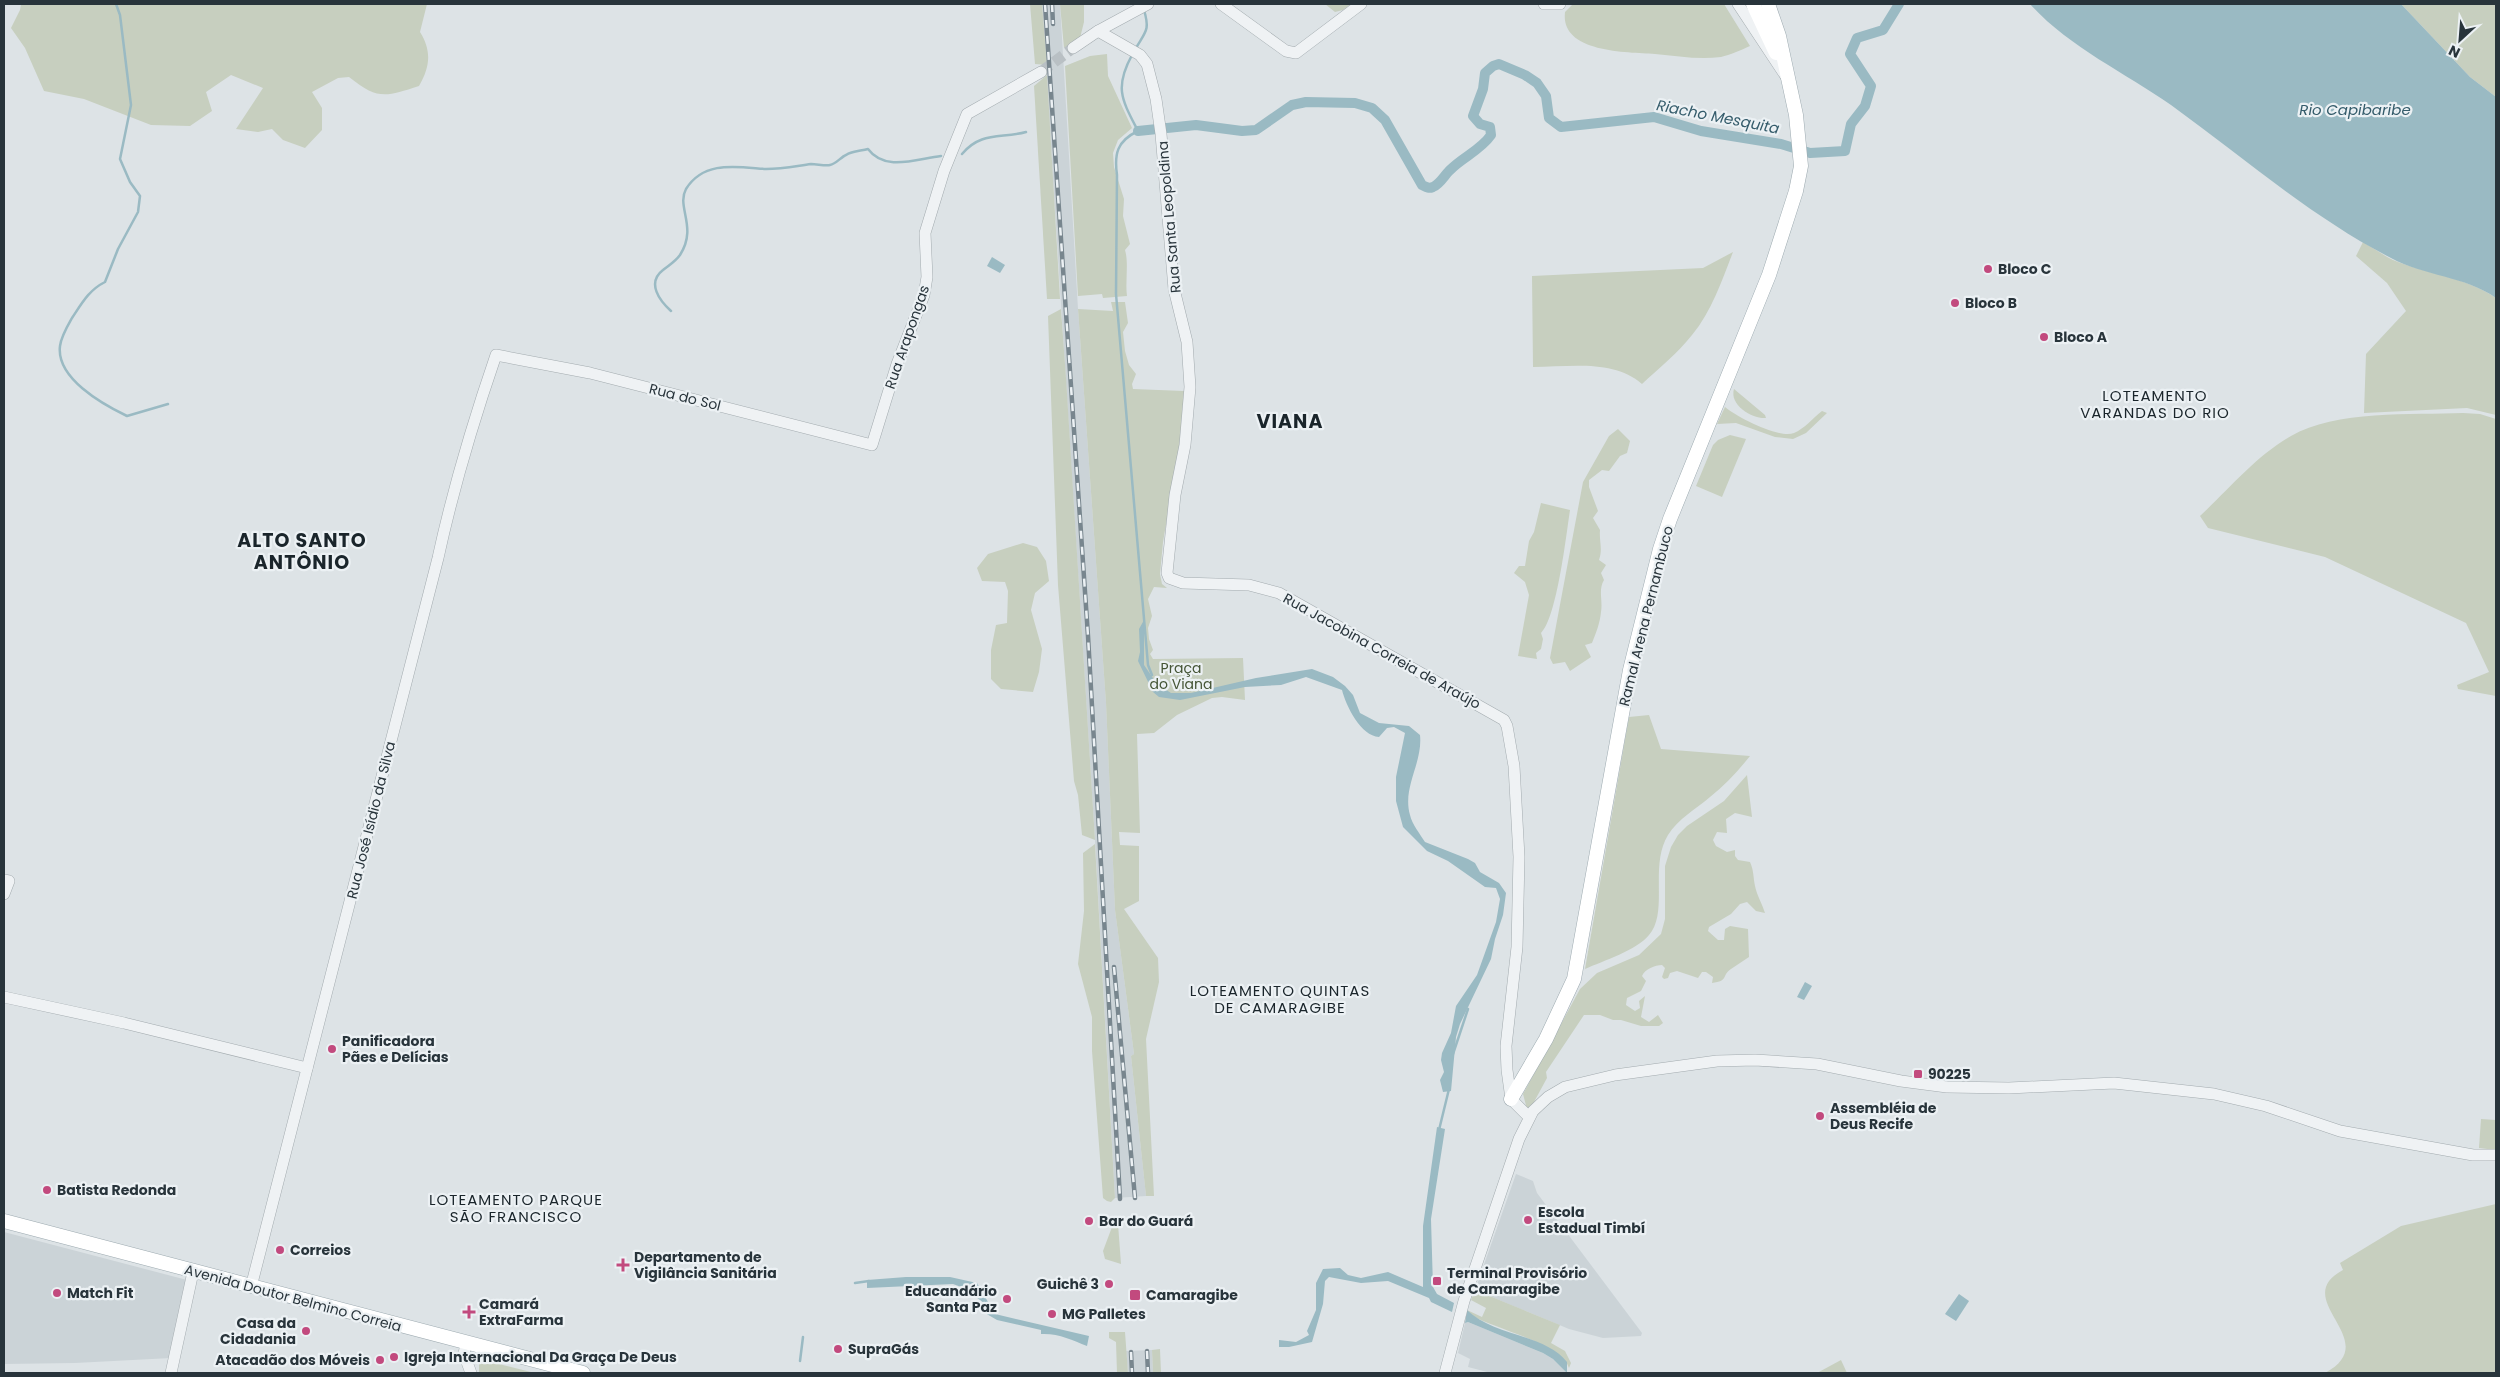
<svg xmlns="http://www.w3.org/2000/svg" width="2500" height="1377" font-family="Poppins,sans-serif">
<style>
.built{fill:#cbd3d7}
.green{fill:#c7cfbf}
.water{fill:#9abac3}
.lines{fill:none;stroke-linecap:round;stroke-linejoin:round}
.stream{stroke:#9abac3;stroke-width:2.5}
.canal{stroke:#9abac3;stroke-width:10}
.minor-tunnel{stroke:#b9c0c4;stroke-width:11;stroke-dasharray:11 5.5;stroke-linecap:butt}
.minor-casing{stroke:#a3abaf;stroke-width:12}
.major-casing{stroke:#9daab0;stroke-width:15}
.minor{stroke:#eff2f4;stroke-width:11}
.major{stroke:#fff;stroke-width:14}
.rail-casing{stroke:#78868e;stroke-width:4.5}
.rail{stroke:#ecf1f4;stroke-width:2.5;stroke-dasharray:8;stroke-linecap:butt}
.poi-dot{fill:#c24a7e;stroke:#ecf1f4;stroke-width:2}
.labels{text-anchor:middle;stroke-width:4.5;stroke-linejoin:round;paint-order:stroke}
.street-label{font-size:14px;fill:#28343b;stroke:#ecf1f4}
.poi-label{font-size:14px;font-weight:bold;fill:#28343b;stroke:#ecf1f4;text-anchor:start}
.park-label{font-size:14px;fill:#455536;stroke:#ecf1f4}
.water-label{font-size:15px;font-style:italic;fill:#355c6b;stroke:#ecf1f4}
.neighbourhood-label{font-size:15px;letter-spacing:1px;fill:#1a252b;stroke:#ecf1f4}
.district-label{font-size:19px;font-weight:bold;letter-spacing:1px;fill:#1a252b;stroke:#ecf1f4}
</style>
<rect width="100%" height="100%" fill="#dde3e6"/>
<g class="built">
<path d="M 1042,4 L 1060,4 L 1078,309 L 1106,703 L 1115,910 L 1134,1054 L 1131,1056 L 1146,1196 L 1115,1198 L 1095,840 Z"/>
<path d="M 1516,1174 L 1533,1181 L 1537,1193 L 1642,1333 L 1641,1336 L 1603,1338 L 1569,1329 L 1475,1290 Z"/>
<path d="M 4,1232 L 187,1280 L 171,1358 L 75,1363 L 4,1364 Z"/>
<path d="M 1468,1322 L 1543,1353 L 1553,1359 L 1567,1373 L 1491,1373 L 1468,1367 L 1470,1359 L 1458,1353 L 1465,1323 Z"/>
<path d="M 1152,1350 L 1153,1373 L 1128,1373 L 1126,1351 Z"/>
</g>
<g class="green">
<path d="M 21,4 L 427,4 L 420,32 C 432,51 430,67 419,86 C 385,97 378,100 349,77 L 338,78 L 312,92 L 322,108 L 322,130 L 305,148 L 283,140 L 272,129 L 258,132 L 236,129 L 263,88 L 231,75 L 206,92 L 212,111 L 190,126 L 151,125 L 84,99 L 44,91 L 25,48 L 11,28 L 20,10 Z"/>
<path d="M 1030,4 L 1042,4 L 1047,65 L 1035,64 Z"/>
<path d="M 1060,4 L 1084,5 L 1084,22 L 1080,38 L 1064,48 Z"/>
<path d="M 1325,4 L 1351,4 L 1343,10 L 1335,12 Z"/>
<path d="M 1573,4 L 1724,4 L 1750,46 C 1741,50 1730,55 1721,57 C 1699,60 1677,56 1655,54 C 1627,52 1560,53 1565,12 Z"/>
<path d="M 2401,4 L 2496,4 L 2496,97 L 2470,77 Z"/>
<path d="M 1107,54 L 1108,76 L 1132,128 L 1118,140 L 1113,153 L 1114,167 L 1124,199 L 1123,216 L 1130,244 L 1125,250 C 1129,263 1125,282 1127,296 L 1103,298 L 1102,294 L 1078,296 L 1065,66 L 1090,56 Z"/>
<path d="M 1047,75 L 1060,299 L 1047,299 L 1034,86 Z"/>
<path d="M 2363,242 C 2373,248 2383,255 2393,260 C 2427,274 2466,277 2496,298 L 2496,415 L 2467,408 L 2364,413 L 2366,354 L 2406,311 L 2387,283 L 2356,256 Z"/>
<path d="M 1733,252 C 1722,280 1712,311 1692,335 C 1678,353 1659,368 1642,384 C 1614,359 1569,367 1533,367 L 1532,276 L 1703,268 Z"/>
<path d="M 1111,302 L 1125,302 L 1128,323 L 1123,332 L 1125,351 L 1129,365 L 1136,374 L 1132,384 L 1133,389 L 1184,391 L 1180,442 L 1163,542 L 1160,574 L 1162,584 L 1167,588 L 1154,587 L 1148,599 L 1152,616 L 1148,628 L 1149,639 L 1153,650 L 1150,654 L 1153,659 L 1243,658 L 1245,700 L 1222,697 L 1212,698 L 1177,715 L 1154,733 L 1137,734 L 1140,833 L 1119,832 L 1120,845 L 1139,846 L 1139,901 L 1124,909 L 1158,958 L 1159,982 L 1146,1039 L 1154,1196 L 1146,1196 L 1131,1056 L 1134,1054 L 1115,910 L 1106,703 L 1078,309 L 1113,311 Z"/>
<path d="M 1061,309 L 1066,378 L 1095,840 L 1082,835 L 1078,795 L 1074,781 L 1058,585 L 1048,316 Z"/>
<path d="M 1734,389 L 1765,415 L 1766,418 C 1752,419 1729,405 1734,389 Z"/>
<path d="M 1725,407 C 1737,417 1779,439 1794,433 C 1804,429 1813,418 1822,411 L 1827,413 L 1806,433 L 1793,439 L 1775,437 L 1736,423 L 1717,424 Z"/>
<path d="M 2463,413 L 2480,414 L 2496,419 L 2496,696 L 2458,689 L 2457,685 L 2489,672 L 2466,623 L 2325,557 L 2208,528 L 2200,516 C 2229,489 2257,455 2291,436 C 2335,410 2413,415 2463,413 Z"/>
<path d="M 1618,429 L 1630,441 L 1627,453 L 1620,456 L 1609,471 L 1602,470 L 1589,480 L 1589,487 L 1598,511 L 1593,518 L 1600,530 C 1599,541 1603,549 1599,560 L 1606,565 L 1601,573 L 1604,580 C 1598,590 1603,600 1601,612 C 1600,623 1596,633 1592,643 L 1585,645 L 1591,657 L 1570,671 L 1565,662 L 1553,664 L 1550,658 L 1583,482 L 1609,436 Z"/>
<path d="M 1730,435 L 1746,439 L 1722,497 L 1696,486 L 1713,445 L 1718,440 Z"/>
<path d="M 1541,503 L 1570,510 C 1566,536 1557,617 1541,633 L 1543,639 L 1541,649 L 1536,653 L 1537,659 L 1518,656 L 1529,595 L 1525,582 L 1514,573 L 1519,566 L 1525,566 L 1529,541 L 1534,532 Z"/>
<path d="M 1023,543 L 1037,547 L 1046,561 L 1049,581 L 1035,593 L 1031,610 L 1042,649 L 1039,672 L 1033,692 L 1001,689 L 991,679 L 991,650 L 996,625 L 1007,623 L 1008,591 L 1005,582 L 982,581 L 977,568 L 988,554 Z"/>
<path d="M 1649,715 L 1661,749 L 1750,756 C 1738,771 1725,785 1710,797 C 1696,809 1678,819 1668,835 C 1649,866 1669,912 1649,935 C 1637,950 1603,961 1585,969 L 1629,717 Z"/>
<path d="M 1747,775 L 1752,817 L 1735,813 L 1726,819 L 1727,833 L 1717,832 L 1713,840 L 1716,846 L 1727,852 L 1735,850 L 1735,856 L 1738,860 L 1750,862 C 1754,871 1753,877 1755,886 C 1757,896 1762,903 1765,913 L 1756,911 L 1747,902 L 1740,904 L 1731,914 L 1709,927 L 1708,931 L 1718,940 L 1724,940 L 1725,929 L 1730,926 L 1748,929 L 1749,957 C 1743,961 1737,965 1731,969 C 1721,976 1729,981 1712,983 L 1713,977 L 1706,972 L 1702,972 L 1698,978 L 1677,971 L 1670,973 L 1668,978 L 1664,979 L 1662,977 L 1665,968 L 1662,965 C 1655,965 1645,969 1642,976 L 1646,981 L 1641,991 L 1627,998 L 1626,1005 L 1635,1011 L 1640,1008 L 1639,1001 L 1645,996 L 1641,1017 L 1649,1022 L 1658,1015 L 1663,1023 L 1659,1026 L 1641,1026 L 1621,1020 L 1613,1020 L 1600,1015 L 1584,1015 L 1546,1072 L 1547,1078 L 1528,1113 L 1523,1094 L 1580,989 L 1597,973 L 1639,955 L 1661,934 L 1665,919 L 1665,866 L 1671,847 L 1678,835 L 1687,826 L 1724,801 Z"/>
<path d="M 1095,844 L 1115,1198 L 1111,1202 L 1107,1201 L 1103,1198 L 1092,1051 L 1092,1017 L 1078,964 L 1084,911 L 1083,853 Z"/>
<path d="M 2481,1119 L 2496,1120 L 2496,1150 L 2479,1148 Z"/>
<path d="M 2496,1204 L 2496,1373 L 2325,1373 C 2386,1340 2287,1300 2343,1270 L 2340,1263 L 2401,1226 Z"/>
<path d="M 1118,1224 L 1121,1264 L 1105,1259 L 1103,1251 L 1112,1227 Z"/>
<path d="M 1475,1290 L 1560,1325 L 1551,1343 L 1565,1351 L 1571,1363 L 1569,1368 C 1562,1344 1495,1329 1473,1316 L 1467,1310 L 1482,1317 L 1486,1308 L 1471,1300 Z"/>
<path d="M 1109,1332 L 1125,1332 L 1128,1373 L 1117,1373 L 1116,1342 L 1109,1338 Z"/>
<path d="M 1160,1349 L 1161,1373 L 1153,1373 L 1152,1350 Z"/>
<path d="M 483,1360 L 535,1373 L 479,1373 L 479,1362 Z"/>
<path d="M 1841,1360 L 1847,1373 L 1817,1373 Z"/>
</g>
<g class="water">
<path d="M 2030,4 L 2401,4 L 2470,77 L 2496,97 L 2496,298 C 2465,276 2424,276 2391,258 C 2311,217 2243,157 2171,105 C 2124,72 2069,47 2030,4 Z"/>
<path d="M 992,257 L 1005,265 L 1000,273 L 987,266 Z"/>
<path d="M 1144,620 L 1144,665 L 1157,684 L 1171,693 L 1191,693 L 1256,678 L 1312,669 L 1333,677 L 1345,686 L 1353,695 L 1360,713 L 1379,723 L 1409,726 L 1420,735 C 1423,763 1402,787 1410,815 C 1412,824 1420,834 1425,842 L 1468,859 L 1475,863 L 1480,872 L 1499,883 L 1506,893 L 1503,915 L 1495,939 L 1491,959 L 1460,1024 L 1456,1037 L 1451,1091 L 1443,1092 L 1440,1080 L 1444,1072 L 1441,1060 L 1442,1053 L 1451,1033 L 1456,1006 L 1477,975 L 1496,922 L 1500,899 L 1496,888 L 1485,887 L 1448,861 L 1427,851 L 1403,827 L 1396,801 L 1396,777 L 1405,733 L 1394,727 L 1387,728 L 1379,737 C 1361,736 1346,706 1342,690 L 1306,677 L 1281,685 L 1245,687 L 1180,700 L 1159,697 L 1153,692 L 1138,661 L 1140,652 L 1139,629 Z"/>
<path d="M 1805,982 L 1812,986 L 1804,1000 L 1797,997 Z"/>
<path d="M 1437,1127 L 1445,1129 L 1431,1219 L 1433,1287 L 1437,1294 L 1454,1303 L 1452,1312 L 1431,1302 L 1429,1298 L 1388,1281 L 1361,1283 L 1329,1277 L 1325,1281 L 1323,1304 L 1312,1342 L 1289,1347 L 1279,1347 L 1279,1340 L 1296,1342 L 1309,1335 L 1307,1331 L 1316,1310 L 1316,1283 L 1323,1269 L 1340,1268 L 1348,1275 L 1361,1278 L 1388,1272 L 1423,1287 L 1423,1226 Z"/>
<path d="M 906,1277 L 950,1277 L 977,1283 L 995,1314 L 1089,1336 L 1087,1346 C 1072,1340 1058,1333 1041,1334 L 1041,1330 L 997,1320 L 985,1313 L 984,1303 L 964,1288 L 953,1284 L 867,1288 L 867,1280 Z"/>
<path d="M 1959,1294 L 1969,1301 L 1956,1321 L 1945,1314 Z"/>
<path d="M 1467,1310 C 1493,1336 1545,1334 1567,1362 L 1567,1373 L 1553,1359 L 1543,1353 L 1468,1322 L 1465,1323 Z"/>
</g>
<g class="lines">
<g class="stream">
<path d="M 116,4 L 120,15 L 131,105 L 120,159 L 130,182 L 140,196 L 138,212 L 118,249 L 105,282 C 89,290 82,303 72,318 C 68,325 61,337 60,346 C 56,378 102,404 127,416 L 168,404"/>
<path d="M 1136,48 C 1146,31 1150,30 1144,10"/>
<path d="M 1132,55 C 1114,88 1122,100 1138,131 C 1117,141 1114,154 1117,175 L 1116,294 L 1148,665 L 1152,675"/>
<path d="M 962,154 C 981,131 1001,139 1026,132"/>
<path d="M 671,311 C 660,301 646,283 663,270 C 669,265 675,262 680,255 C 698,227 676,207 686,189 C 704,160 737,167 766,169 C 782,169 796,166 811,164 C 817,164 825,166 830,165 C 836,164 841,157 846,155 C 852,151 861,151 868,149 C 885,172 916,159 941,156"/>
<path d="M 1453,1054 L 1468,1009"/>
<path d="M 1439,1130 L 1449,1089"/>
<path d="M 855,1283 L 869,1281"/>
<path d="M 800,1361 L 803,1337"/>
</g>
<path class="canal" d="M 1138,131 L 1196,125 L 1242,131 L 1256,130 L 1292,105 L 1306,102 L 1355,103 L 1372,108 L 1385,120 L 1422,185 C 1426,187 1428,189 1433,187 C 1440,184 1444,176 1449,171 C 1462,157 1480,151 1491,135 L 1490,127 L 1480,124 L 1473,116 L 1483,89 L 1485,73 L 1493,66 L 1499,64 L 1525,75 L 1537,83 L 1546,96 L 1549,118 L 1561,127 L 1654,117 L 1701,131 L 1781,144 L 1810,153 L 1845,151 L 1851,124 L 1865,106 L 1871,86 L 1850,54 L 1857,38 L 1883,30 L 1899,4"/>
<path class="minor-tunnel" d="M 1041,72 L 1073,48"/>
<defs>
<g id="minor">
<path d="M 1221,4 L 1286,51 L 1296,53 L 1361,4"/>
<path d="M 1544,4 L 1560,4"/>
<path d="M 1738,4 L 1787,78"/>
<path d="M 1098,31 L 1140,55 L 1147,64 L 1156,99 L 1161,134 L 1174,289 L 1187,342 L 1190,387 L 1185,445 L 1175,495 L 1167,573 L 1169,578 L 1183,583 L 1249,585 L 1279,593 L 1504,720 L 1507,726 L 1514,766 L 1519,857 L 1517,947 L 1506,1046 L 1507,1070 L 1511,1099 L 1529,1117"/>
<path d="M 1073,48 L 1098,31 L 1148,4"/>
<path d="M 4,880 L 9,881 L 4,894"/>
<path d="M 4,997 L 124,1023 L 307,1068"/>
<path d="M 251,1287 L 438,558 C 453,489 473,422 496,355 L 590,373 L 872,445 L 897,364 L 924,295 L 927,277 L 925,233 L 944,171 L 967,114 L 1041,72"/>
<path d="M 466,1343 L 464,1354 L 471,1373"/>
<path d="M 171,1373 L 193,1272"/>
<path d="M 1445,1373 L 1464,1301 L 1519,1139 L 1533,1111 L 1548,1097 L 1565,1087 L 1615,1075 L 1717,1061 L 1755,1060 L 1817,1064 L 1901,1081 L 1947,1087 L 2009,1088 L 2114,1083 L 2214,1094 L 2266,1106 L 2340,1131 L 2473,1155 L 2496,1155"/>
</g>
<g id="major">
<path d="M 1753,4 L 1776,53"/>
<path d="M 1511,1099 L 1546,1039 L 1574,979 L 1630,670 L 1660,549 L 1670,519 L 1769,275 L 1796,191 L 1801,166 L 1796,115 L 1779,36 L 1768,4"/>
<path d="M 4,1221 L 583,1373"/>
</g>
</defs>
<use href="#minor" class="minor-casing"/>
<use href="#major" class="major-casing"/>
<use href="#minor" class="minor"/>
<use href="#major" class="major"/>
<defs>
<g id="rail">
<path d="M 1045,4 L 1088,636 L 1120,1199"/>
<path d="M 1052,4 L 1053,24"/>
<path d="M 1114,967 L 1135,1198"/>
<path d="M 1147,1351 L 1148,1373"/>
<path d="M 1131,1352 L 1132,1373"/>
</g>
</defs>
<use href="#rail" class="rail-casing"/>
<use href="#rail" class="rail"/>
</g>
<g class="poi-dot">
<circle cx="1988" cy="269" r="5"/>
<circle cx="1955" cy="303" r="5"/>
<circle cx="2044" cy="337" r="5"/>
<circle cx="332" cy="1049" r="5"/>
<rect x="1913" y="1069" width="10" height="10" rx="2.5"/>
<circle cx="1820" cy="1116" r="5"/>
<circle cx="47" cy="1190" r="5"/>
<circle cx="1528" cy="1220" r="5"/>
<circle cx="1089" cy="1221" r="5"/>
<circle cx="280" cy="1250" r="5"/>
<path d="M620.5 1257.5h5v5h5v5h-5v5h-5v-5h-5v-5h5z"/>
<rect x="1432" y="1276" width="10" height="10" rx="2.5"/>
<circle cx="1109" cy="1284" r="5"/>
<circle cx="57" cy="1293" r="5"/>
<rect x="1129" y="1289" width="12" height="12" rx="2.5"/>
<circle cx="1007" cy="1299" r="5"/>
<path d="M466.5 1304.5h5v5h5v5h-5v5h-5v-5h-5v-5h5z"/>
<circle cx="1052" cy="1314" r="5"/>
<circle cx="306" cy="1331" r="5"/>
<circle cx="838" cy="1349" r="5"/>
<circle cx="394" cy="1357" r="5"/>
<circle cx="380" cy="1360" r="5"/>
</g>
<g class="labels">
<g class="street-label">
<text transform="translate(1169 217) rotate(-95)" y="5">Rua Santa Leopoldina</text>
<text transform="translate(907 337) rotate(-71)" y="5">Rua Arapongas</text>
<text transform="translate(685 397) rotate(14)" y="5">Rua do Sol</text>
<text transform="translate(1646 616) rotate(-76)" y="5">Ramal Arena Pernambuco</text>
<text transform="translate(1382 651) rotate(29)" y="5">Rua Jacobina Correia de Araújo</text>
<text transform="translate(371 820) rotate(-76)" y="5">Rua José Isídio da Silva</text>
<text transform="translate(293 1298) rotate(15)" y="5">Avenida Doutor Belmino Correia</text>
</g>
<g class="poi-label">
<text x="1998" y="274">Bloco C</text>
<text x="1965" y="308">Bloco B</text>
<text x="2054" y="342">Bloco A</text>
<text x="342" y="1046">Panificadora<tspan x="342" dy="16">Pães e Delícias</tspan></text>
<text x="1928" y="1079">90225</text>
<text x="1830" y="1113">Assembléia de<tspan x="1830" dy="16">Deus Recife</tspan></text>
<text x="57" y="1195">Batista Redonda</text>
<text x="1538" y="1217">Escola<tspan x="1538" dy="16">Estadual Timbí</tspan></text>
<text x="1099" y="1226">Bar do Guará</text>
<text x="290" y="1255">Correios</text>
<text x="634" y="1262">Departamento de<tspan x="634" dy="16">Vigilância Sanitária</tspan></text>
<text x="1447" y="1278">Terminal Provisório<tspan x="1447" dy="16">de Camaragibe</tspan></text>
<text x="1099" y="1289" text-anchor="end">Guichê 3</text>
<text x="997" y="1296" text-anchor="end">Educandário<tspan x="997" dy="16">Santa Paz</tspan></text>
<text x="67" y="1298">Match Fit</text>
<text x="1146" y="1300">Camaragibe</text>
<text x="479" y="1309">Camará<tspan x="479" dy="16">ExtraFarma</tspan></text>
<text x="1062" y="1319">MG Palletes</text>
<text x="296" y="1328" text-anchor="end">Casa da<tspan x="296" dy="16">Cidadania</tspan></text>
<text x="848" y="1354">SupraGás</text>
<text x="404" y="1362">Igreja Internacional Da Graça De Deus</text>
<text x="370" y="1365" text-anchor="end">Atacadão dos Móveis</text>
</g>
<g class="park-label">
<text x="1181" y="673">Praça<tspan x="1181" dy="16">do Viana</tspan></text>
</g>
<g class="water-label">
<text x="2355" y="115">Rio Capibaribe</text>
<text transform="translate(1718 117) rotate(11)" y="5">Riacho Mesquita</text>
</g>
<g class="neighbourhood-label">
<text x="2155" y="401">LOTEAMENTO<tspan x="2155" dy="17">VARANDAS DO RIO</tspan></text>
<text x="1280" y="996">LOTEAMENTO QUINTAS<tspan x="1280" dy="17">DE CAMARAGIBE</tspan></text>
<text x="516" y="1205">LOTEAMENTO PARQUE<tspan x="516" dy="17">SÃO FRANCISCO</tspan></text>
</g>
<g class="district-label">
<text x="1290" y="428">VIANA</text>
<text x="302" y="547">ALTO SANTO<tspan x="302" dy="22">ANTÔNIO</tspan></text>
</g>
</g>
<rect width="2500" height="1377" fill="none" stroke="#28343b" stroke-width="10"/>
<g transform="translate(2460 40) rotate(206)" stroke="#ecf1f4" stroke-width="4" paint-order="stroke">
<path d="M0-4L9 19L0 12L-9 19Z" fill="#28343b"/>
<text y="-8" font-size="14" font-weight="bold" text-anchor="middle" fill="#28343b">N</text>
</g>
</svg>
